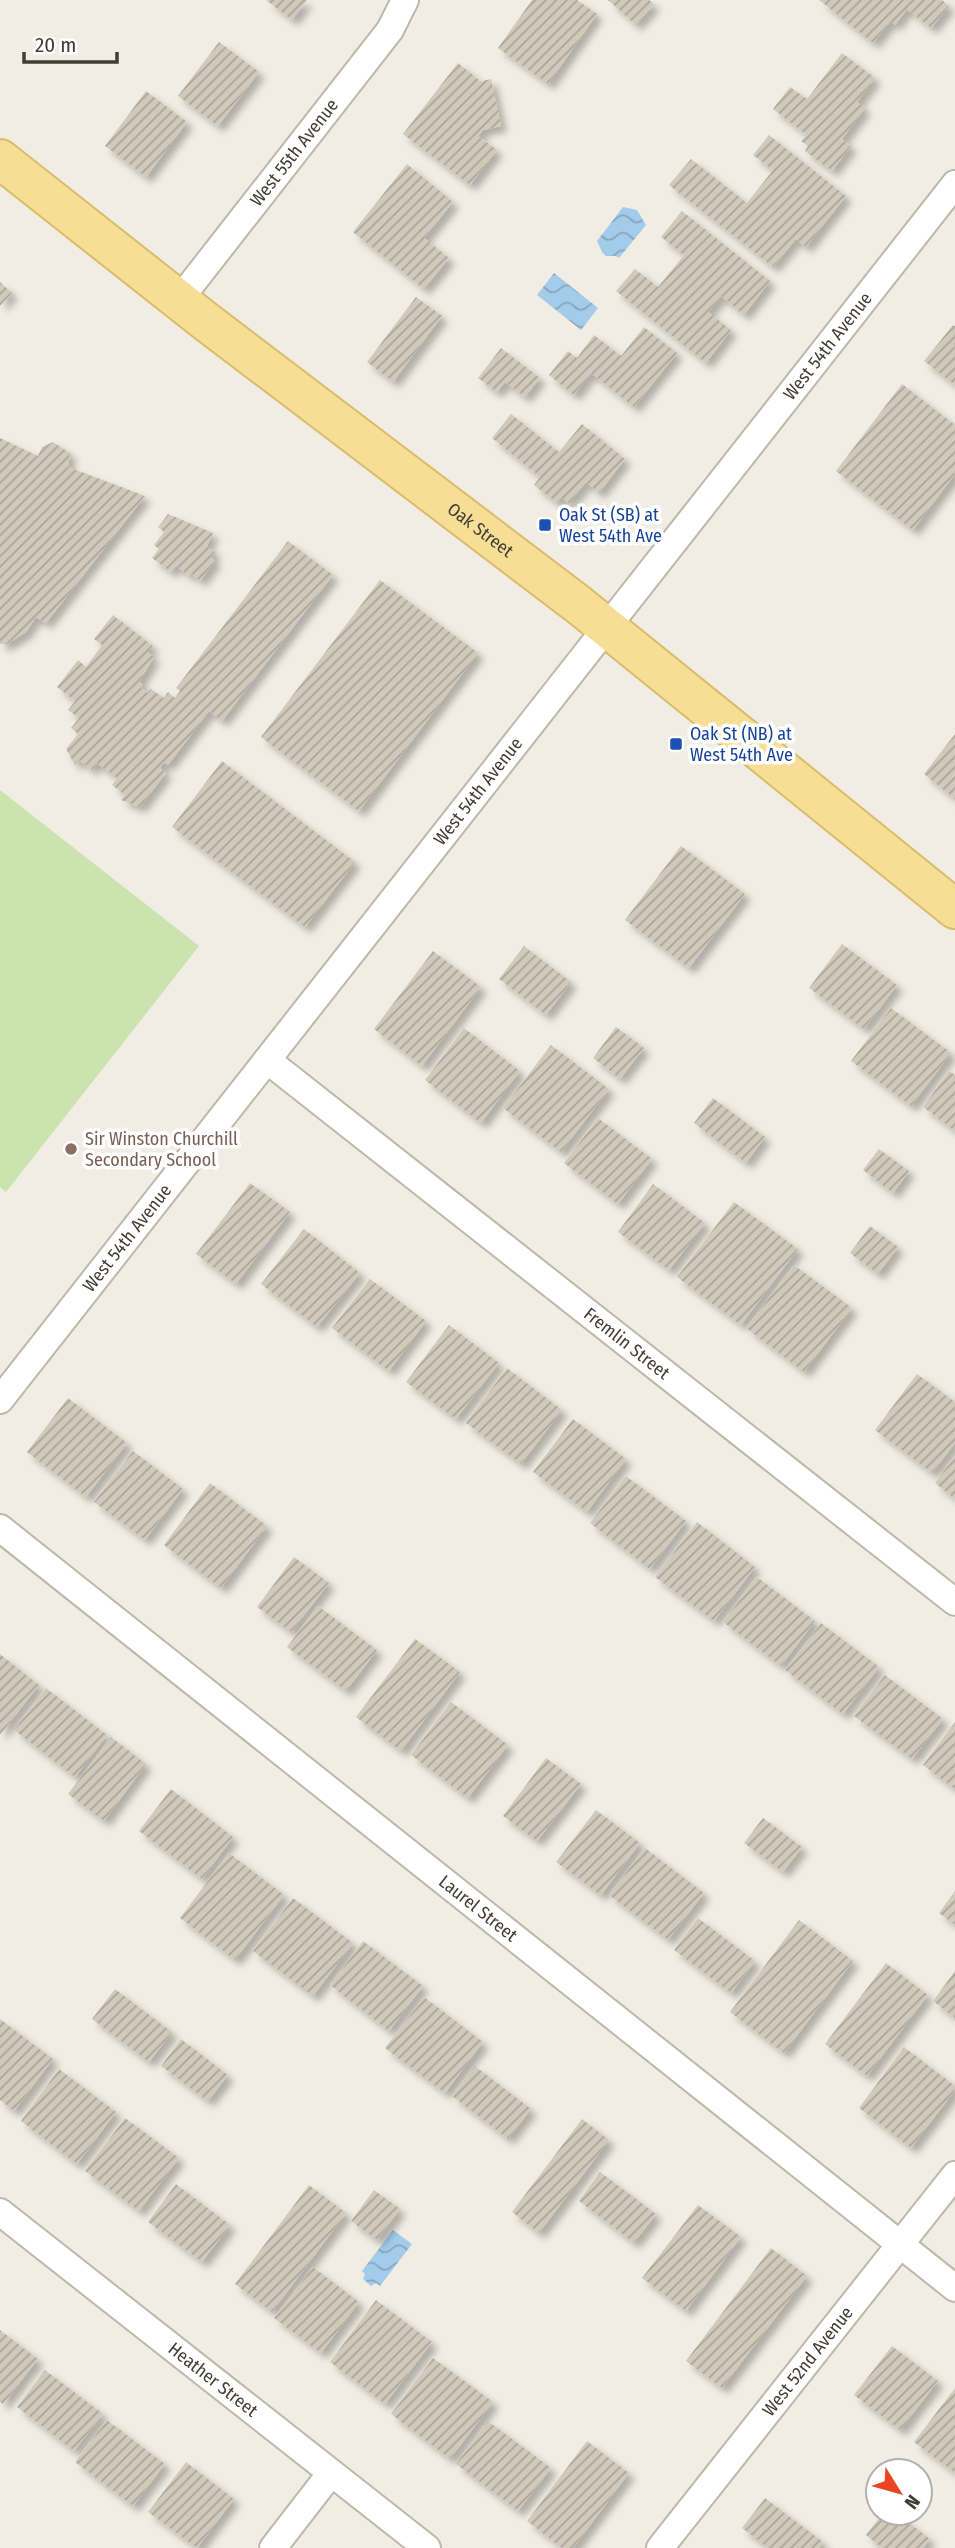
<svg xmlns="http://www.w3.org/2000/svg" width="955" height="2548" font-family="'Fira Sans Condensed',sans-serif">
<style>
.pitch{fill:#cae3af}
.water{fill:url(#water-waves)}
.building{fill:url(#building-hatch);filter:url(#shadow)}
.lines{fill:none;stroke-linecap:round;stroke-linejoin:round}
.street-casing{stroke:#beb8aa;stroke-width:30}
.primary-casing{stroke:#dabb68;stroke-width:42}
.street{stroke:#fff;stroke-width:26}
.primary{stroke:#f7de96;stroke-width:38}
.transit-dot{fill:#1a4fb4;stroke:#fff;stroke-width:2.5}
.education-dot{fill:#8d6e63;stroke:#fff;stroke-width:2.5}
.labels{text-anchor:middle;stroke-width:7;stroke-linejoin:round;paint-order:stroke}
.street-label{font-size:18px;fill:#423d34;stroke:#fff}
.transit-label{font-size:18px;fill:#164399;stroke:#fff;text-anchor:start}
.education-label{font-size:18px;fill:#785e54;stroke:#fff;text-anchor:start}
</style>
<defs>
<pattern id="water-waves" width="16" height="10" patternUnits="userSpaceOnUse" patternTransform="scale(1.75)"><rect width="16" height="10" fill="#a3cbea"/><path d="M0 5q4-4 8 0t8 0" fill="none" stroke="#86a6be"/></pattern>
<pattern id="building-hatch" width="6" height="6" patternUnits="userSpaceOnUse" patternTransform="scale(1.75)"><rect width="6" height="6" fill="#d1c9ba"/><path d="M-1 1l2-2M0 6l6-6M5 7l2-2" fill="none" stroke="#aba498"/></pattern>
<filter id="shadow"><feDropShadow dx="6" dy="6" stdDeviation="3.5" flood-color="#0004"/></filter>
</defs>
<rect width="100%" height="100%" fill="#f1ede4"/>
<path class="pitch" d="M 0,790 L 199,946 L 6,1192 L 0,1187 Z"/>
<g class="water">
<path d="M 623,207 L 637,210 L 646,225 L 619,258 L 616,256 L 606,256 L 602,252 L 597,241 Z"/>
<path d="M 554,273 L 598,308 L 581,330 L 537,295 Z"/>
<path d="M 393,2230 L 412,2244 L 380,2286 L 376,2283 L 371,2286 L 363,2279 L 365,2274 L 362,2271 Z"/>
</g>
<g class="building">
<path d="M 266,0 L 307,0 L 292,20 Z"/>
<path d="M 532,0 L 577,0 L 597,14 L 548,84 L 498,48 Z"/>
<path d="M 608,0 L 649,0 L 654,4 L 636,25 Z"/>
<path d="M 819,0 L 942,0 L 949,6 L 931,28 L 907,9 L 895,25 L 891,21 L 873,43 Z"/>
<path d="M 219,42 L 259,72 L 218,126 L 178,96 Z"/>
<path d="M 842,53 L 875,78 L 857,102 L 865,108 L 842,139 L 851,146 L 832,171 L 805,151 L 808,146 L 801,141 L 807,135 L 773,109 L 790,87 L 807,99 Z"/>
<path d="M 458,63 L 479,80 L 478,82 L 491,79 L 501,126 L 483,130 L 478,136 L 497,150 L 470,185 L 403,134 Z"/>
<path d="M 146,91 L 187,122 L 146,177 L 105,146 Z"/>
<path d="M 769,135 L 846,196 L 806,247 L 796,239 L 773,267 L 669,185 L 691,159 L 747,203 L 773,170 L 753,155 Z"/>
<path d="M 407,164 L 453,202 L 424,238 L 449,258 L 424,289 L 353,232 Z"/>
<path d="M 682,211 L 770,281 L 744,315 L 721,296 L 708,312 L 731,330 L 706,363 L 616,291 L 635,269 L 658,287 L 684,255 L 661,237 Z"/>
<path d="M 0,282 L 12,293 L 0,306 Z"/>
<path d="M 416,297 L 442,316 L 393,382 L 367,362 Z"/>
<path d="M 953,325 L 955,326 L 955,385 L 924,361 Z"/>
<path d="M 644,327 L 677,353 L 634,407 L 591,373 L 574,395 L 549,375 L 568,351 L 577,358 L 594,335 L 621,356 Z"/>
<path d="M 501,348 L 540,378 L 525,397 L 505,382 L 497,392 L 478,378 Z"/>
<path d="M 902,384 L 955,425 L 955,474 L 913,530 L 836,471 Z"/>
<path d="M 511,414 L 559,452 L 582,424 L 625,459 L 599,493 L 586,482 L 569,503 L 561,497 L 557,503 L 534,485 L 540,477 L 492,438 Z"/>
<path d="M 0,438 L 38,456 L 42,447 L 53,442 L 70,453 L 68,467 L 145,496 L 46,623 L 36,617 L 26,632 L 7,644 L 0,644 Z"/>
<path d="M 168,514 L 213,533 L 207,546 L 215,552 L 211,557 L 215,561 L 200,581 L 191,573 L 189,576 L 176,566 L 171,572 L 152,558 L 159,549 L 154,545 L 164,532 L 158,527 Z"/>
<path d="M 288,541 L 333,575 L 222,721 L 209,711 L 168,765 L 164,762 L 160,768 L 166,773 L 140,807 L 121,800 L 125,795 L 112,785 L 117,778 L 97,763 L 92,770 L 79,760 L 75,765 L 66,749 L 78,734 L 71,728 L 79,718 L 68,710 L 75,701 L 57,687 L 78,660 L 86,667 L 102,645 L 94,639 L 113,615 L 153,646 L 147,652 L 154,657 L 139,682 L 143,685 L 141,688 L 147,693 L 151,689 L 164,698 L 168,692 L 175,698 L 180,691 L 176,688 Z"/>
<path d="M 380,580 L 478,653 L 359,811 L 261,737 Z"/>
<path d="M 955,734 L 955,799 L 924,774 Z"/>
<path d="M 222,761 L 355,862 L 305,927 L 172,827 Z"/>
<path d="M 681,846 L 745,894 L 689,968 L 625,920 Z"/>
<path d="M 842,944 L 897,985 L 864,1029 L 809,988 Z"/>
<path d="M 524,946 L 571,982 L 546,1015 L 499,979 Z"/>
<path d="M 433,951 L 481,987 L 422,1066 L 374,1029 Z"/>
<path d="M 891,1008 L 951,1053 L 911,1106 L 851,1061 Z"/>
<path d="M 616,1027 L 644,1048 L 620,1079 L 593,1058 Z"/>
<path d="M 464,1028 L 520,1071 L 481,1123 L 425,1080 Z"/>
<path d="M 551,1045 L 609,1089 L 561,1152 L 503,1108 Z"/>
<path d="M 949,1071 L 955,1075 L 955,1131 L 923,1107 Z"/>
<path d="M 713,1098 L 765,1137 L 746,1163 L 694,1123 Z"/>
<path d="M 598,1118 L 652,1159 L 618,1204 L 564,1163 Z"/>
<path d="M 879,1149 L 909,1171 L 893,1193 L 863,1170 Z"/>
<path d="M 250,1183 L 290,1212 L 236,1284 L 196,1254 Z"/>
<path d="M 653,1184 L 705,1223 L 669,1270 L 618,1232 Z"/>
<path d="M 734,1202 L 798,1249 L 741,1325 L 677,1277 Z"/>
<path d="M 870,1226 L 898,1247 L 878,1274 L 850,1253 Z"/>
<path d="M 304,1229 L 360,1273 L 317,1327 L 261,1284 Z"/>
<path d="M 794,1265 L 852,1308 L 804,1372 L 746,1328 Z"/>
<path d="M 370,1279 L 426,1321 L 389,1371 L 332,1328 Z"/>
<path d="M 449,1325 L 499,1363 L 456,1419 L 406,1382 Z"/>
<path d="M 507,1368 L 562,1410 L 521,1464 L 466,1423 Z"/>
<path d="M 917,1374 L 955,1402 L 955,1443 L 932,1473 L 875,1430 Z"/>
<path d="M 68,1398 L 127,1443 L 86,1497 L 27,1452 Z"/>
<path d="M 573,1419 L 626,1459 L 587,1512 L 533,1472 Z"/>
<path d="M 133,1451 L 183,1489 L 145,1540 L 94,1502 Z"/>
<path d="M 955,1456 L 955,1499 L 935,1483 Z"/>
<path d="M 626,1476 L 686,1521 L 650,1569 L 590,1523 Z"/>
<path d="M 210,1483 L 267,1526 L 221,1588 L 164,1545 Z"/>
<path d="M 697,1522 L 755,1567 L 714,1621 L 655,1577 Z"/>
<path d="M 294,1557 L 329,1583 L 291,1632 L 257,1607 Z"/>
<path d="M 757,1577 L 815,1621 L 781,1666 L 723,1622 Z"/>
<path d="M 318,1606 L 377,1650 L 346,1691 L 287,1647 Z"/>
<path d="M 821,1623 L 879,1667 L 843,1714 L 785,1670 Z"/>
<path d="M 415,1639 L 460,1672 L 401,1751 L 356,1717 Z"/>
<path d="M 0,1654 L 39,1685 L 0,1735 Z"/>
<path d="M 885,1675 L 943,1719 L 912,1759 L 854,1716 Z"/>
<path d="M 46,1688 L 107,1735 L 75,1777 L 14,1730 Z"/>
<path d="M 451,1702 L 508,1745 L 468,1798 L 411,1755 Z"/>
<path d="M 955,1722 L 955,1789 L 923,1765 Z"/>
<path d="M 111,1737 L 146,1764 L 104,1821 L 68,1794 Z"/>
<path d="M 546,1758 L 581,1784 L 537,1841 L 503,1816 Z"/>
<path d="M 171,1789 L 233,1837 L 202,1879 L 139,1831 Z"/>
<path d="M 596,1810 L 640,1843 L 601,1895 L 556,1862 Z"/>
<path d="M 763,1818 L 802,1847 L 783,1872 L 744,1843 Z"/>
<path d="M 645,1848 L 704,1893 L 668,1940 L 609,1895 Z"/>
<path d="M 229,1853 L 284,1895 L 235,1960 L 180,1918 Z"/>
<path d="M 955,1891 L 955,1925 L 939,1913 Z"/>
<path d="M 293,1898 L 353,1943 L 313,1996 L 253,1951 Z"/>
<path d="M 698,1918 L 755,1961 L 731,1993 L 674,1950 Z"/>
<path d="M 799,1920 L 853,1961 L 784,2053 L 730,2012 Z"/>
<path d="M 363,1941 L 423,1986 L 389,2031 L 330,1985 Z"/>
<path d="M 886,1963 L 928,1995 L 867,2076 L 825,2044 Z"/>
<path d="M 955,1971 L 955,2018 L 933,2001 Z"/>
<path d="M 115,1989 L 172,2032 L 149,2062 L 92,2019 Z"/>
<path d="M 424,1997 L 483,2042 L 445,2093 L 385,2048 Z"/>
<path d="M 0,2019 L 53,2059 L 14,2111 L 0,2100 Z"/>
<path d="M 181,2039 L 228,2075 L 208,2101 L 161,2066 Z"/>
<path d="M 904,2047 L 955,2086 L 955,2090 L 911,2148 L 859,2108 Z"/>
<path d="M 475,2066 L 531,2109 L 508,2139 L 452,2096 Z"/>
<path d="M 59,2069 L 116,2112 L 77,2164 L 21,2121 Z"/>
<path d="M 125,2118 L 179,2158 L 139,2211 L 85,2171 Z"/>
<path d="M 582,2119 L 609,2140 L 539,2233 L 512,2212 Z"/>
<path d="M 600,2172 L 656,2214 L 634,2243 L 579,2201 Z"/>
<path d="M 176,2184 L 230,2225 L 202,2262 L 148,2222 Z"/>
<path d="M 309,2185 L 346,2213 L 272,2312 L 235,2284 Z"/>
<path d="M 374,2190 L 400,2209 L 377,2240 L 351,2221 Z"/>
<path d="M 698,2205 L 741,2237 L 686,2311 L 642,2278 Z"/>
<path d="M 771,2248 L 807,2276 L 722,2388 L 686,2361 Z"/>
<path d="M 313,2267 L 359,2302 L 321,2353 L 274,2318 Z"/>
<path d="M 376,2300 L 432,2342 L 385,2404 L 330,2362 Z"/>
<path d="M 0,2330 L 38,2359 L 3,2404 L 0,2402 Z"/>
<path d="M 892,2346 L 938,2381 L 900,2430 L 854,2395 Z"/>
<path d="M 433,2358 L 493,2402 L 450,2459 L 391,2414 Z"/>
<path d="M 45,2370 L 103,2414 L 74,2451 L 17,2407 Z"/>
<path d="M 955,2388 L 955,2473 L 914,2442 Z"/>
<path d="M 107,2420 L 165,2464 L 133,2506 L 75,2462 Z"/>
<path d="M 488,2421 L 551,2468 L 518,2511 L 456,2464 Z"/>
<path d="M 587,2441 L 629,2473 L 573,2548 L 562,2548 L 527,2521 Z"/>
<path d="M 186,2462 L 234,2499 L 197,2548 L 148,2512 Z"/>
<path d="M 765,2498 L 823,2542 L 819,2548 L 768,2548 L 742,2528 Z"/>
<path d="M 883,2513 L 896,2513 L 930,2539 L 923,2548 L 882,2548 L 866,2535 Z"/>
</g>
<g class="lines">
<defs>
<g id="street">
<path id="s1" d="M 179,300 L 390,30 L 405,0"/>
<path id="s2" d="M 267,1060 L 955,1602"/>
<path id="s3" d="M 0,1400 L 955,184"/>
<path id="s4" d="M 0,1528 L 955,2288"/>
<path id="s5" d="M 0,2212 L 427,2548"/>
<path d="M 273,2548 L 331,2473"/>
<path id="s6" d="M 660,2548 L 955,2175"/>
</g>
<g id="primary">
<path id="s7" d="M 0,159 L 204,320 L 579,605 L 955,909"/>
</g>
</defs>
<use href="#street" class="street-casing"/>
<use href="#primary" class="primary-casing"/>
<use href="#street" class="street"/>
<use href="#primary" class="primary"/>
</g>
<g class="transit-dot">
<rect x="538" y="518" width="14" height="14" rx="3.5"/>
<rect x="669" y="737" width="14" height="14" rx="3.5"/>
</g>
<circle class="education-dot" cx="71" cy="1149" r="7"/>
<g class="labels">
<g class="street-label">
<text dy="6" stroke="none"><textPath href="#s1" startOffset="187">West 55th Avenue</textPath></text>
<text dy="6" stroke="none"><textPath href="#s3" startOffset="1340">West 54th Avenue</textPath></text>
<text dy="6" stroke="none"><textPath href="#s7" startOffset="607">Oak Street</textPath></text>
<text dy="6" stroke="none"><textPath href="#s3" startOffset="774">West 54th Avenue</textPath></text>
<text dy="6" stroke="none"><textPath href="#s3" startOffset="206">West 54th Avenue</textPath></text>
<text dy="6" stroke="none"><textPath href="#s2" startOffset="458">Fremlin Street</textPath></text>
<text dy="6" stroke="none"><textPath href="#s4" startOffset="611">Laurel Street</textPath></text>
<text dy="6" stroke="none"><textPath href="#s6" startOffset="238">West 52nd Avenue</textPath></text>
<text dy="6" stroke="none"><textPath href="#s5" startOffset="271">Heather Street</textPath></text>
</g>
<g class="transit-label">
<text x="559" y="521">Oak St (SB) at<tspan x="559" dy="21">West 54th Ave</tspan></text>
<text x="690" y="740">Oak St (NB) at<tspan x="690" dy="21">West 54th Ave</tspan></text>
</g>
<g class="education-label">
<text x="85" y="1145">Sir Winston Churchill<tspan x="85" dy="21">Secondary School</tspan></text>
</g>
</g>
<g transform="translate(899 2492) rotate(127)"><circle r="33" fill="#ffffff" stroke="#b3b1ae" stroke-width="2"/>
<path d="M0-5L12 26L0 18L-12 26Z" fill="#eb4421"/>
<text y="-10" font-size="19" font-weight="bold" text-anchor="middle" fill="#423d34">N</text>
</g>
<path d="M24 52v10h93v-10" fill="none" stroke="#423d34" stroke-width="3.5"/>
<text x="35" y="52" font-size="21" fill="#423d34" stroke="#ffffff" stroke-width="5" paint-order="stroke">20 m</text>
</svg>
